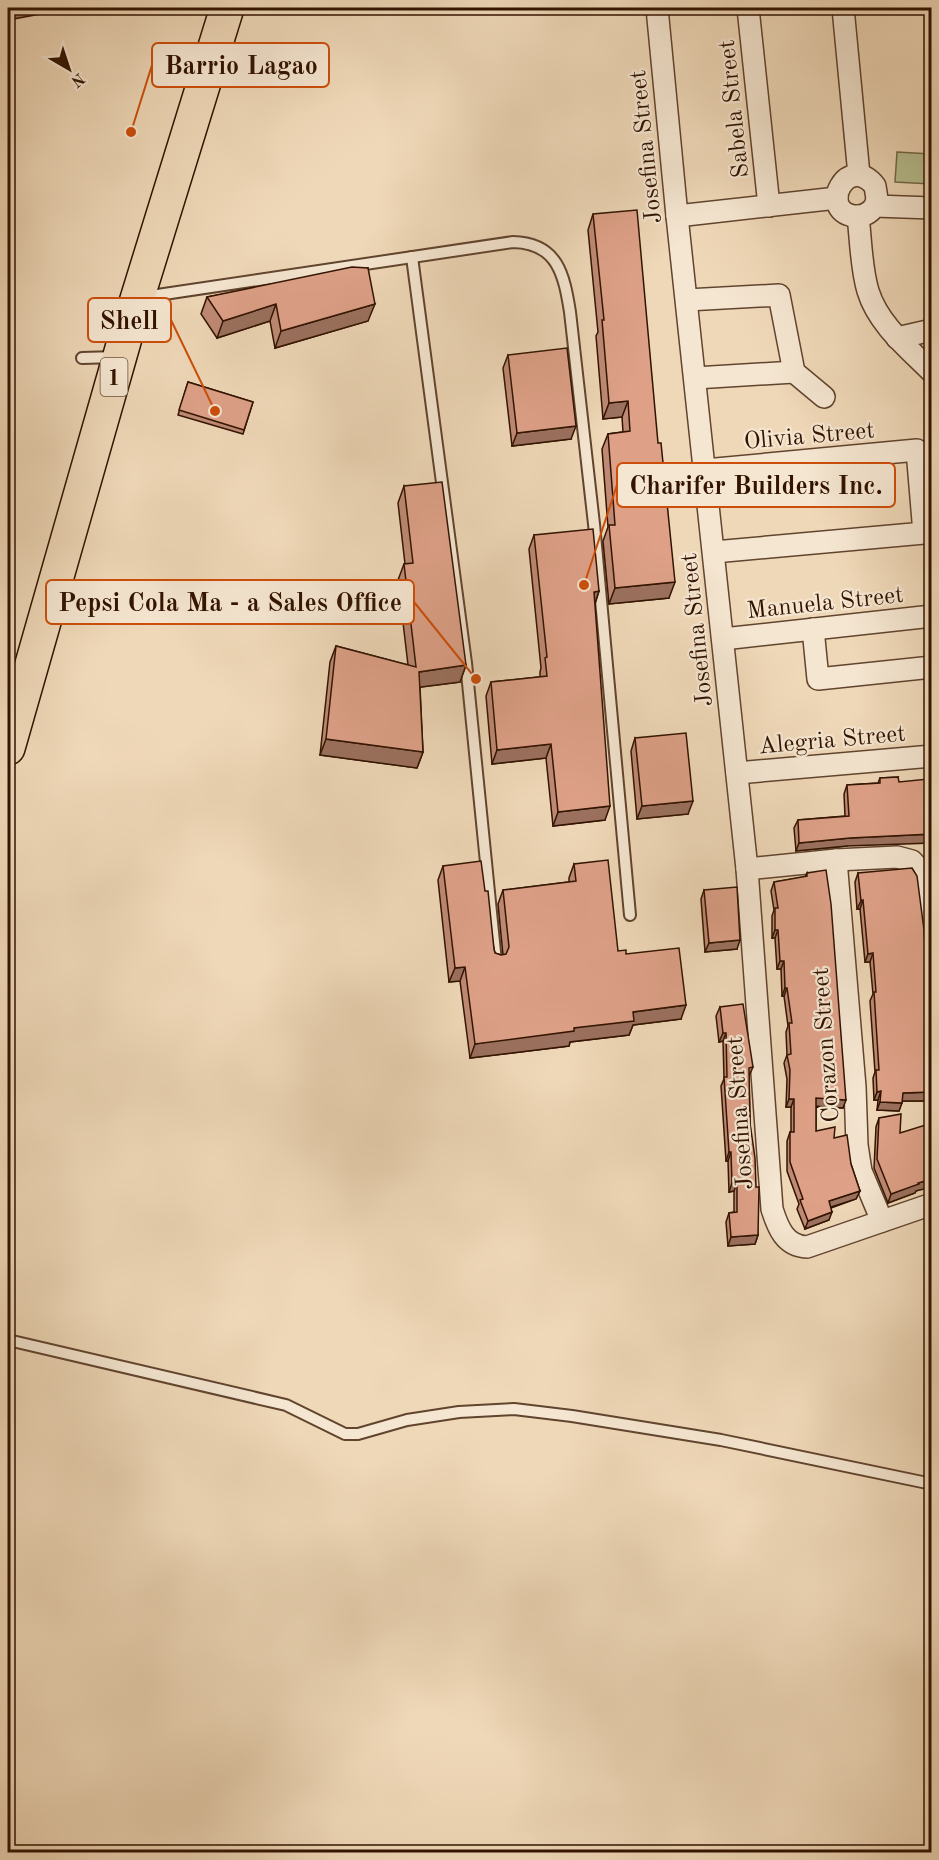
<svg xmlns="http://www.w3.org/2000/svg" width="939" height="1860" font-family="'Old Standard TT',serif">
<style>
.green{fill:#b7bf90;stroke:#746948;stroke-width:1.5}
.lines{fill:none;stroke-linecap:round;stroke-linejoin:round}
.lane-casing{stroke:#61442e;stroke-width:14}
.street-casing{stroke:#61442e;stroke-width:24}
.highway-casing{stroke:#321300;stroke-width:36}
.lane{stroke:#f5e6d1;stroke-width:10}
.street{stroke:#f5e6d1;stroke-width:21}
.highway{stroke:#efd8b8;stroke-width:33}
.wall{fill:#bf8a75;stroke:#321300;stroke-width:1.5}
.shaded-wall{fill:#9b715f;stroke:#321300;stroke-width:1.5}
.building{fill:#dea188;stroke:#321300;stroke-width:1.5}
.labels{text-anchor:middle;stroke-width:4.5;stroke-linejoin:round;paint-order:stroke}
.shield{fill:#f5e6d1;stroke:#6c523f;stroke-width:1.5}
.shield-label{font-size:22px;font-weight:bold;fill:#321300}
.street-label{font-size:24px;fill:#321300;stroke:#f5e6d1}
.leader{fill:none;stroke:#cd4e0a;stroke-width:2}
.callout-dot{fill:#cd4e0a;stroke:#f5e6d1;stroke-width:2}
.callout{fill:#f5e6d1;stroke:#cd4e0a;stroke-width:2}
.callout-label{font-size:26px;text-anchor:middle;font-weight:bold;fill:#321300}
</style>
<rect width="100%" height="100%" fill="#efd8b8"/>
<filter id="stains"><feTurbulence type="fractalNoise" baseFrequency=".00333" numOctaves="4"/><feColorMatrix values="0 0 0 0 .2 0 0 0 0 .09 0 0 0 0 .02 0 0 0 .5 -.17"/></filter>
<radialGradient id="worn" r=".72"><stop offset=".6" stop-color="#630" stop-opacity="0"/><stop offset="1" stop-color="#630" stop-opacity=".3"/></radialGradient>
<path class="green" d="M 897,152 L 931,154 L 931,184 L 895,182 Z"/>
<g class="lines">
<defs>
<g id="lane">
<path d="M 412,257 L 466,663 L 496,962"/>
<path d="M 144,297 L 513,242 C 558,243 564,275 570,312 L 594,524 L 630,915"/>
<path d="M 82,358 L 117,357"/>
<path d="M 8,1340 L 286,1405 L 345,1434 L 358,1434 L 407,1420 L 459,1412 L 514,1409 L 572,1416 L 721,1440 L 932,1484"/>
</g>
<g id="street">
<path d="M 657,8 L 677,216 L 747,869 L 772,1209 C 778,1228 785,1246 807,1247 L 932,1204"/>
<path d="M 748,8 L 769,206"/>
<path d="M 843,8 L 859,175"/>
<path d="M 875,206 L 877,199 L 875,186 C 848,152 817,210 854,216 C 863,217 870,213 875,206 L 932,208"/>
<path d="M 677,216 L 837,198"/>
<path d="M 858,216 C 861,241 861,268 868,291 C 878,324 908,348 932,372"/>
<path d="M 687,300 L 779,295 L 794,372 L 824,397"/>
<path d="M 897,338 L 932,330"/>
<path d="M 695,378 L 794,372"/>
<path d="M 705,470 L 917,450 L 924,533 L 714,552"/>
<path d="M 813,629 L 818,679 L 932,667"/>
<path d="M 723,639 L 932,616"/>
<path d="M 737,773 L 932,756"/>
<path d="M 836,860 L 855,1087 L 857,1145 L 861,1171 L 882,1221"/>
<path d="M 747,869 L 836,860 L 897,857 L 912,861 L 921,871 L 927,881 L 932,929"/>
</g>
<path id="highway" d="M 8,748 L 125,338 L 227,8"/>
</defs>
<use href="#lane" class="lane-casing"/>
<use href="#street" class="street-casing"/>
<use href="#highway" class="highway-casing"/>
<use href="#lane" class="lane"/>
<use href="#street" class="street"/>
<use href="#highway" class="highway"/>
</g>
<g class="wall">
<path d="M 593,214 L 669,598 L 609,604 L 603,541 L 608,527 L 602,449 L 608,434 L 623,432 L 622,417 L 603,419 L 596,336 L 598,332 L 588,230 Z"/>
<path d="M 368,268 L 368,321 L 275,348 L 270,321 L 217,338 L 201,314 L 207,297 Z"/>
<path d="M 508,355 L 571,439 L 512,446 L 503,368 Z"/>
<path d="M 188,382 L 253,402 L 243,434 L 178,415 Z"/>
<path d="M 404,486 L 466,665 L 460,682 L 420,687 L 423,752 L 417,768 L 320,755 L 330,662 L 336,646 L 408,665 L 398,580 L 404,564 L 405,564 L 398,503 Z"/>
<path d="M 534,535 L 599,591 L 595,604 L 605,820 L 553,826 L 546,758 L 492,764 L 486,696 L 491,682 L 540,677 L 540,672 L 541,668 L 529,549 Z"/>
<path d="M 635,738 L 688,814 L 637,819 L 631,751 Z"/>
<path d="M 898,777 L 847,846 L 796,851 L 794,828 L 798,820 L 845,816 L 844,794 L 847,785 L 878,783 L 880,778 Z"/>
<path d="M 574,864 L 618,951 L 626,954 L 681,1019 L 633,1025 L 629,1035 L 570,1042 L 569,1046 L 470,1058 L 460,981 L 449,982 L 438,880 L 443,866 L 485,891 L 494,949 L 495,953 L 501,955 L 503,955 L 498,904 L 503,890 L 569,882 L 569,878 Z"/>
<path d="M 807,873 L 843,1108 L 816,1107 L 816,1131 L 834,1138 L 851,1164 L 860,1191 L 856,1199 L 831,1208 L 829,1220 L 805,1229 L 797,1209 L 799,1204 L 787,1171 L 787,1141 L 790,1132 L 791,1132 L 791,1107 L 786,1107 L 787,1079 L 784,1063 L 787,1055 L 786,1032 L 788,1026 L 784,996 L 782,996 L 781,969 L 777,969 L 775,938 L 772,938 L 772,916 L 774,910 L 771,891 L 774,882 L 805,877 Z"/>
<path d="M 858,873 L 932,994 L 932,1101 L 902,1101 L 899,1111 L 877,1110 L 878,1100 L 874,1100 L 873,1078 L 875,1072 L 870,1001 L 873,994 L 870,962 L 865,962 L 860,909 L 857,909 L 855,882 Z"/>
<path d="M 704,890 L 737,949 L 705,952 L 701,899 Z"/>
<path d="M 720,1007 L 753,1067 L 749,1076 L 750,1123 L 758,1235 L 755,1244 L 728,1246 L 726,1222 L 729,1213 L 734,1212 L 734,1191 L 729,1192 L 728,1161 L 726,1161 L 721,1086 L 724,1079 L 723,1041 L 719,1042 L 716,1016 Z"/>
<path d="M 879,1118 L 900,1133 L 916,1191 L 915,1193 L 888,1203 L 874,1168 L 876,1127 Z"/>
</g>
<g class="shaded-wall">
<path d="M 17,8 L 42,8 L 40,14 L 8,20 L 8,9 Z"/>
<path d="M 276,304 L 270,321 L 217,338 L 223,321 Z"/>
<path d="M 375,304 L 368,321 L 275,348 L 281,331 Z"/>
<path d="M 628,401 L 622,417 L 603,419 L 609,403 Z"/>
<path d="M 576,426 L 571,439 L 512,446 L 517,433 Z"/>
<path d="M 675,582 L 669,598 L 609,604 L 615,588 Z"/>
<path d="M 599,591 L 594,606 L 594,592 Z"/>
<path d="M 466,665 L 460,682 L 413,688 L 419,672 Z"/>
<path d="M 326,739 L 423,752 L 417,768 L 320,755 Z"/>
<path d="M 551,744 L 546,758 L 492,764 L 497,750 Z"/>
<path d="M 693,801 L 688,814 L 637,819 L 642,806 Z"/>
<path d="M 610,806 L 605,820 L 553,826 L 558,812 Z"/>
<path d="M 932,834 L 932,843 L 847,846 L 796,851 L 799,843 L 850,838 Z"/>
<path d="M 863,900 L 860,909 L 857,909 L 861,901 Z"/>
<path d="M 775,930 L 778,930 L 775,938 L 772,938 Z"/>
<path d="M 740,940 L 737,949 L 705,952 L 709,943 Z"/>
<path d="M 873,953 L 870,962 L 865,962 L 868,954 Z"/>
<path d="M 780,961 L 784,961 L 781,969 L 777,969 Z"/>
<path d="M 465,967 L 460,981 L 449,982 L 455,968 Z"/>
<path d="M 785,988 L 787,988 L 784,996 L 782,996 Z"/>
<path d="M 686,1005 L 681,1019 L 633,1025 L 629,1035 L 570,1042 L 569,1046 L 470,1058 L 475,1044 L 574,1028 L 633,1012 Z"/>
<path d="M 723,1033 L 726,1033 L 723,1041 L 719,1042 Z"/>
<path d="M 881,1091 L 878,1100 L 874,1100 L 877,1092 Z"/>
<path d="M 932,1092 L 932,1101 L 899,1101 L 903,1093 Z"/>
<path d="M 816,1098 L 846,1100 L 843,1108 L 813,1106 Z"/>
<path d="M 789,1099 L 794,1099 L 791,1107 L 786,1107 Z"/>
<path d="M 880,1102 L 902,1103 L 899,1111 L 877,1110 Z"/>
<path d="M 729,1152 L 731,1152 L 728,1161 L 726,1161 Z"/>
<path d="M 932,1179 L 932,1187 L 916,1191 L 915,1193 L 888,1203 L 891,1194 L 918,1183 Z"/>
<path d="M 732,1183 L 737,1183 L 734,1191 L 729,1192 Z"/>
<path d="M 860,1191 L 856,1199 L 825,1209 L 829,1201 Z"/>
<path d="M 832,1212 L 829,1220 L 805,1229 L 808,1221 Z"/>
<path d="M 758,1235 L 755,1244 L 728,1246 L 731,1237 Z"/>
</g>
<g class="building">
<path d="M 637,210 L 658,443 L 661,443 L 675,582 L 615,588 L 609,525 L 615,525 L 608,434 L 630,431 L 628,401 L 609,403 L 602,320 L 604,320 L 593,214 Z"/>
<path d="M 352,267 L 368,268 L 375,304 L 281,331 L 276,304 L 223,321 L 207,297 Z"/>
<path d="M 567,348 L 576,426 L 517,433 L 508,355 Z"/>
<path d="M 188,382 L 253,402 L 244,430 L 179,410 Z"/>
<path d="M 442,482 L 466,665 L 419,672 L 423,752 L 326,739 L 336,646 L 416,667 L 404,564 L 413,563 L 404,486 Z"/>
<path d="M 593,529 L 599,591 L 594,592 L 610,806 L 558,812 L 551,744 L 497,750 L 491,682 L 547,676 L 545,658 L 547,657 L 534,535 Z"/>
<path d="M 686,733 L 693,801 L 642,806 L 635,738 Z"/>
<path d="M 898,777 L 899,782 L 928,779 L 929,788 L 932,787 L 932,834 L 850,838 L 799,843 L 798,820 L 849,816 L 847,785 L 880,783 L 880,778 Z"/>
<path d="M 608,860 L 618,951 L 626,950 L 626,954 L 679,948 L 686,1005 L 633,1012 L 634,1021 L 574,1028 L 574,1031 L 475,1044 L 465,967 L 455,968 L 443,866 L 481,861 L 485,891 L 488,891 L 494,949 L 495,953 L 501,955 L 506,954 L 509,947 L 503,890 L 576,881 L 574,864 Z"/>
<path d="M 912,868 L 917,876 L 924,930 L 927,985 L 931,985 L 932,994 L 932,1092 L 903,1093 L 902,1103 L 880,1102 L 881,1091 L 877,1092 L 876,1070 L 879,1070 L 874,992 L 876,992 L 873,953 L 868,954 L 863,900 L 861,901 L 858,873 Z"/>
<path d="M 826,870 L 831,904 L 846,1100 L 816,1098 L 816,1131 L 835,1127 L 834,1138 L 847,1135 L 851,1164 L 860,1191 L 829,1201 L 832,1212 L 808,1221 L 800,1200 L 803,1199 L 790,1162 L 790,1132 L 794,1132 L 794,1099 L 789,1099 L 790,1070 L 787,1055 L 791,1054 L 789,1023 L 792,1023 L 787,988 L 785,988 L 784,961 L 780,961 L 778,930 L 775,930 L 775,908 L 778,908 L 774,882 L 807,876 L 807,873 Z"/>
<path d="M 737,887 L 740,940 L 709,943 L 704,890 Z"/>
<path d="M 743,1004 L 753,1067 L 749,1068 L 750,1123 L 755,1158 L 756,1187 L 759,1187 L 758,1235 L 731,1237 L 729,1213 L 737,1212 L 737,1183 L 732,1183 L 731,1152 L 729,1152 L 724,1077 L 727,1077 L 726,1033 L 723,1033 L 720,1007 Z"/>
<path d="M 901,1114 L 900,1133 L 932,1123 L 932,1179 L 918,1183 L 919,1184 L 891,1194 L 877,1159 L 879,1118 Z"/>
</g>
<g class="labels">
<rect class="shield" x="100.5" y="358" width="27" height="38" rx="4.5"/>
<g class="shield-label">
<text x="114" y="385">1</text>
</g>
<g class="street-label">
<text transform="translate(733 109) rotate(-96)" y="8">Sabela Street</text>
<text transform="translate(645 147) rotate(-96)" y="8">Josefina Street</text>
<text transform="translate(809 435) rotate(-5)" y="8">Olivia Street</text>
<text transform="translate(825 602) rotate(-6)" y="8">Manuela Street</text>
<text transform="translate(696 630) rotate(-96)" y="8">Josefina Street</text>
<text transform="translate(832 739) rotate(-5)" y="8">Alegria Street</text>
<text transform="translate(825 1045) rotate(-94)" y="8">Corazon Street</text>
<text transform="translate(739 1113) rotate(-94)" y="8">Josefina Street</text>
</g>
</g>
<path class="leader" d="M131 132L152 65M215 411L171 320M584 585L617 485M476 679L414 602"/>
<g class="callout-dot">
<circle cx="131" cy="132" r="6"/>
<circle cx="215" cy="411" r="6"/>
<circle cx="584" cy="585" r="6"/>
<circle cx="476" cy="679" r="6"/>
</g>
<g class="callout">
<rect x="152" y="43" width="177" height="44" rx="6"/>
<rect x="88" y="298" width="83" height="44" rx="6"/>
<rect x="617" y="463" width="278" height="44" rx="6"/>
<rect x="46" y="580" width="368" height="44" rx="6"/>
</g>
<g class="callout-label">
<text x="241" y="74">Barrio Lagao</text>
<text x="129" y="329">Shell</text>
<text x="756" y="494">Charifer Builders Inc.</text>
<text x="230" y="611">Pepsi Cola Ma - a Sales Office</text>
</g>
<rect width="939" height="1860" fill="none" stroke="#efd8b8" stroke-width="30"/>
<rect x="9" y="9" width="921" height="1842" fill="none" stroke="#321300" stroke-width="3"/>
<rect x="15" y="15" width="909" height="1830" fill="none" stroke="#321300" stroke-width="1.5"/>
<g transform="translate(69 69) rotate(141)" stroke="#f5e6d1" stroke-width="4.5" paint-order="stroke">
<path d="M0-4.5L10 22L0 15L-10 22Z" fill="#321300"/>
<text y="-9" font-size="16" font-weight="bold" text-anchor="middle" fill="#321300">N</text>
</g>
<rect width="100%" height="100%" filter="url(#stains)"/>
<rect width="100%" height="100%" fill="url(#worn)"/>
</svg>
